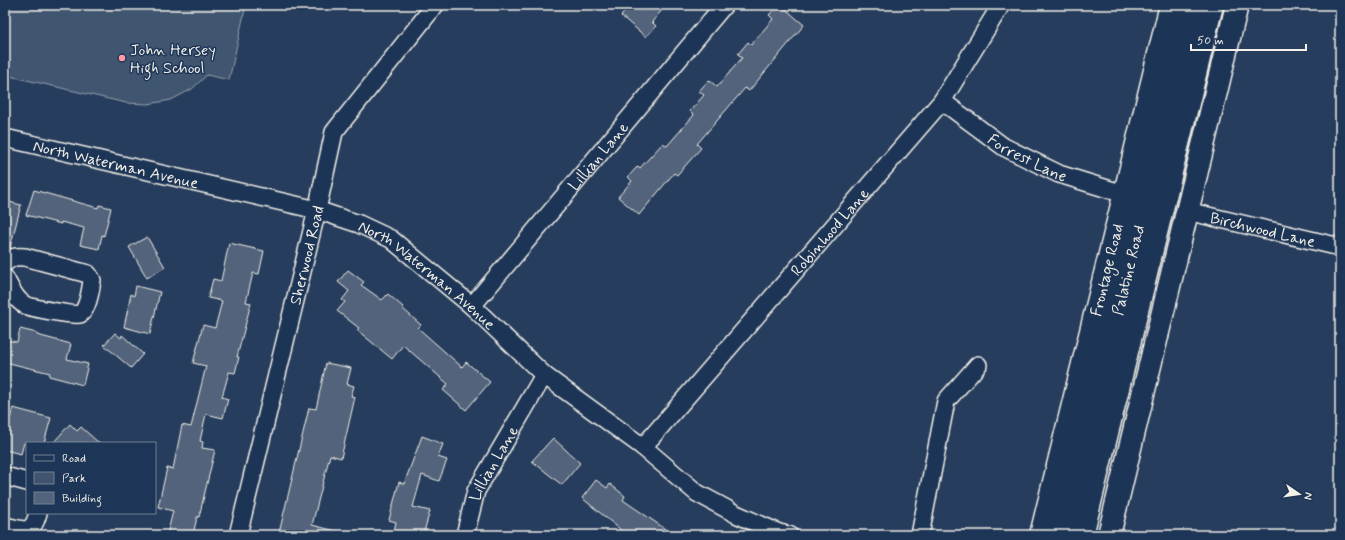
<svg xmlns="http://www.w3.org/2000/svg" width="1345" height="540" font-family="Mynerve,sans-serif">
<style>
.green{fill:#40546f;stroke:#9aa2ac}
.building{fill:#52647b;stroke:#f4f1e8}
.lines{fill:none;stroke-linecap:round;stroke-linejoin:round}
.minor-casing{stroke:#f4f1e8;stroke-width:20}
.tertiary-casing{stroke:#f4f1e8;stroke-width:25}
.trunk-casing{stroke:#f4f1e8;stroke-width:25}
.minor{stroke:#1d3557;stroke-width:17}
.tertiary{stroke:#1d3557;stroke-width:22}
.trunk{stroke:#1d3557;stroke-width:22}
.poi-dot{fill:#ff9aa2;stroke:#1d3557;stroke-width:1.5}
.labels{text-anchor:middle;stroke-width:3;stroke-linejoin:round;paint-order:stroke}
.poi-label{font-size:16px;fill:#f4f1e8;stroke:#1d3557;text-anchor:start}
.street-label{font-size:16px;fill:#f4f1e8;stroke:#1d3557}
</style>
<rect width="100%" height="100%" fill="#263d5d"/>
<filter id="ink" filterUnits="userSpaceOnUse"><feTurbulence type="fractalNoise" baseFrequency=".025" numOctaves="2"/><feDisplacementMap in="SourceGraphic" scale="8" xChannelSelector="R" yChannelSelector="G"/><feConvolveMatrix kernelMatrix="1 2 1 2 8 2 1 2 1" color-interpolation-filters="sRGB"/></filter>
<g filter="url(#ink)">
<path class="green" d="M 5,5 L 246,5 L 229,80 L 207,75 L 192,89 L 171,100 L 148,104 L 126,103 L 5,75 Z"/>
<g class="building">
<path d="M 631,5 L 666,5 L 652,22 L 656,26 L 646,37 L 621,16 Z"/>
<path d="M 778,5 L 781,5 L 804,25 L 749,91 L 745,88 L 697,144 L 701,148 L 677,175 L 674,173 L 639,215 L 618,197 L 632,181 L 628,177 L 638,166 L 640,168 L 663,143 L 667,146 L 694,115 L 690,111 L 704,95 L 699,91 L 709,80 L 717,87 L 742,58 L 738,54 L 748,42 L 751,45 L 773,19 L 769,15 Z"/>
<path d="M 34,190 L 98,208 L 99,205 L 111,208 L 104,236 L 102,235 L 99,249 L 80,245 L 84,228 L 61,222 L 61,224 L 26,215 Z"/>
<path d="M 5,201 L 21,205 L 10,248 L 6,250 L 5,250 Z"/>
<path d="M 147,237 L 165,267 L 147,278 L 129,247 Z"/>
<path d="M 229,243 L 264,251 L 259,274 L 253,273 L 246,302 L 251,303 L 237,357 L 239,357 L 235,373 L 229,372 L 222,397 L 228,399 L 223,418 L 206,414 L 200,441 L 203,442 L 202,448 L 215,450 L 199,517 L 197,517 L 193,535 L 167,535 L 173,511 L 158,507 L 167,468 L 173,469 L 182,425 L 191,427 L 206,366 L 193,363 L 203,325 L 215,328 L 222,301 L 208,298 L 213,279 L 221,281 Z"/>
<path d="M 348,270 L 364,282 L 361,285 L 382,300 L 388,294 L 403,307 L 402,308 L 421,325 L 418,328 L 462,367 L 466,362 L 490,382 L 466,410 L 443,390 L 448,384 L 403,345 L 392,359 L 357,330 L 359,328 L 337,311 L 345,302 L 342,300 L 349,291 L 338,282 Z"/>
<path d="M 136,286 L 160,292 L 150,334 L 124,327 L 131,294 L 134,296 Z"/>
<path d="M 20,329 L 37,333 L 37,335 L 71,344 L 67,359 L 88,364 L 83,385 L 49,376 L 50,373 L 5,362 L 5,340 L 17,342 Z"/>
<path d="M 115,333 L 121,338 L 122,335 L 143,354 L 131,368 L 104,345 Z"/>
<path d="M 326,363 L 351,368 L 347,384 L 354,386 L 351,396 L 355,397 L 341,458 L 330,455 L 312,525 L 336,531 L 336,535 L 285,535 L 279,533 L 309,408 L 316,409 Z"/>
<path d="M 13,408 L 51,418 L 44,443 L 24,443 L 21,454 L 5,450 L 5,429 L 7,429 Z"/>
<path d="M 70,424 L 77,431 L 81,427 L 99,443 L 53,443 Z"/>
<path d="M 422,436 L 443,444 L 438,457 L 447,460 L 439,481 L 422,475 L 413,507 L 430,511 L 423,535 L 393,535 L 396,522 L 389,520 L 399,482 L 404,484 Z"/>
<path d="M 553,438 L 580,463 L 562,485 L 532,461 Z"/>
<path d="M 596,480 L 607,488 L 610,484 L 625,496 L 623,500 L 674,535 L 627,535 L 582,498 Z"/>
</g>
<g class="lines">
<defs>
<g id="minor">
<path id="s1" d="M 942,101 L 1004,147 L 1059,174 L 1124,194"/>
<path id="s2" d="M 5,138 L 317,210 L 359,224 L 391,239 L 472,306 L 544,375 L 643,447 L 697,493 L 736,514 L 779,533 L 789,535"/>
<path id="s3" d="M 1187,211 L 1340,247"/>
<path d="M 5,263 C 11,257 16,256 25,257 L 88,274 L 92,280 C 91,288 88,310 80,314 C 74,316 32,308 25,305 C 15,300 10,287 5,278"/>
<path id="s4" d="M 472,306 L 724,5"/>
<path id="s5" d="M 643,447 L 942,101 L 1001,5"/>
<path d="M 5,476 L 27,482"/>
<path d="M 5,526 C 24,530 32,536 38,513"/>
<path id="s6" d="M 238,535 L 317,210 L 334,132 L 435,5"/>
<path id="s7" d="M 465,535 L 476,491 L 544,375"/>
<path d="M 920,535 L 946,401 L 978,365"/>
</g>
<g id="tertiary">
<path id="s8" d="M 1041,535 L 1171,5"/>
<path d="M 1109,535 L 1237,5"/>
</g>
<g id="trunk">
<path id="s9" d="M 1062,535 L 1193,5"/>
<path d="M 1082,535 L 1212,5"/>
</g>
</defs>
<use href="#minor" class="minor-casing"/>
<use href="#tertiary" class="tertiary-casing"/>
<use href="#trunk" class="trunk-casing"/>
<use href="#minor" class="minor"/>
<use href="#tertiary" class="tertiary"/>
<use href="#trunk" class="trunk"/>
</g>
</g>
<circle class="poi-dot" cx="122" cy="58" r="4"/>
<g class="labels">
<g class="poi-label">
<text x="130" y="55">John Hersey<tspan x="130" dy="18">High School</tspan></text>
</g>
<g class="street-label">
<text dy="6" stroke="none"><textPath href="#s4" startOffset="196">Lillian Lane</textPath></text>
<text dy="6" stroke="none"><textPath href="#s1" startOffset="103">Forrest Lane</textPath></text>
<text dy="6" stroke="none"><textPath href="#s2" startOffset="114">North Waterman Avenue</textPath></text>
<text dy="6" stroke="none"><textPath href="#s3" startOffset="78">Birchwood Lane</textPath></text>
<text dy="6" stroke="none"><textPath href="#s5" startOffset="285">Robinhood Lane</textPath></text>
<text dy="6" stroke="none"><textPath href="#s6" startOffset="288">Sherwood Road</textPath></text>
<text dy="6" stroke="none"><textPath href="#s8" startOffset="273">Frontage Road</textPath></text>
<text dy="6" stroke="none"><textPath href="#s9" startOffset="273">Palatine Road</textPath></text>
<text dy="6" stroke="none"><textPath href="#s2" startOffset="450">North Waterman Avenue</textPath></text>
<text dy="6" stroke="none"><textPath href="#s7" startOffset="78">Lillian Lane</textPath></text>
</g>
</g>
<rect width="1345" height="540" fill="none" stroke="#1d3557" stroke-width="20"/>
<rect x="10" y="10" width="1325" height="520" fill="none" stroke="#f4f1e8" stroke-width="1.5" filter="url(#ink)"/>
<rect x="26" y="442" width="130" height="72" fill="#1d3557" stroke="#738091"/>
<rect x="34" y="455" width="20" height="6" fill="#1d3557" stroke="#738091"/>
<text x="62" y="462" font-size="12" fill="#f4f1e8">Road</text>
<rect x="34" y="472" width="20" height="12" fill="#40546f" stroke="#738091"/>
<text x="62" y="482" font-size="12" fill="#f4f1e8">Park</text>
<rect x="34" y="492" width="20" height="12" fill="#52647b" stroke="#738091"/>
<text x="62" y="502" font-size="12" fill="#f4f1e8">Building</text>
<g transform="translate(1299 494) rotate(103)" stroke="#1d3557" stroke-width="3" paint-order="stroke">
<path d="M0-3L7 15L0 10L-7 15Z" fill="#f4f1e8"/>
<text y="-6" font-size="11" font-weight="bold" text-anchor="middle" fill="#f4f1e8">N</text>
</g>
<path d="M1191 44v6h115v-6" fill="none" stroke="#f4f1e8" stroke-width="2"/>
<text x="1197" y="44" font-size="12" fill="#f4f1e8" stroke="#1d3557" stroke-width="3" paint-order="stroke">50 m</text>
</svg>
